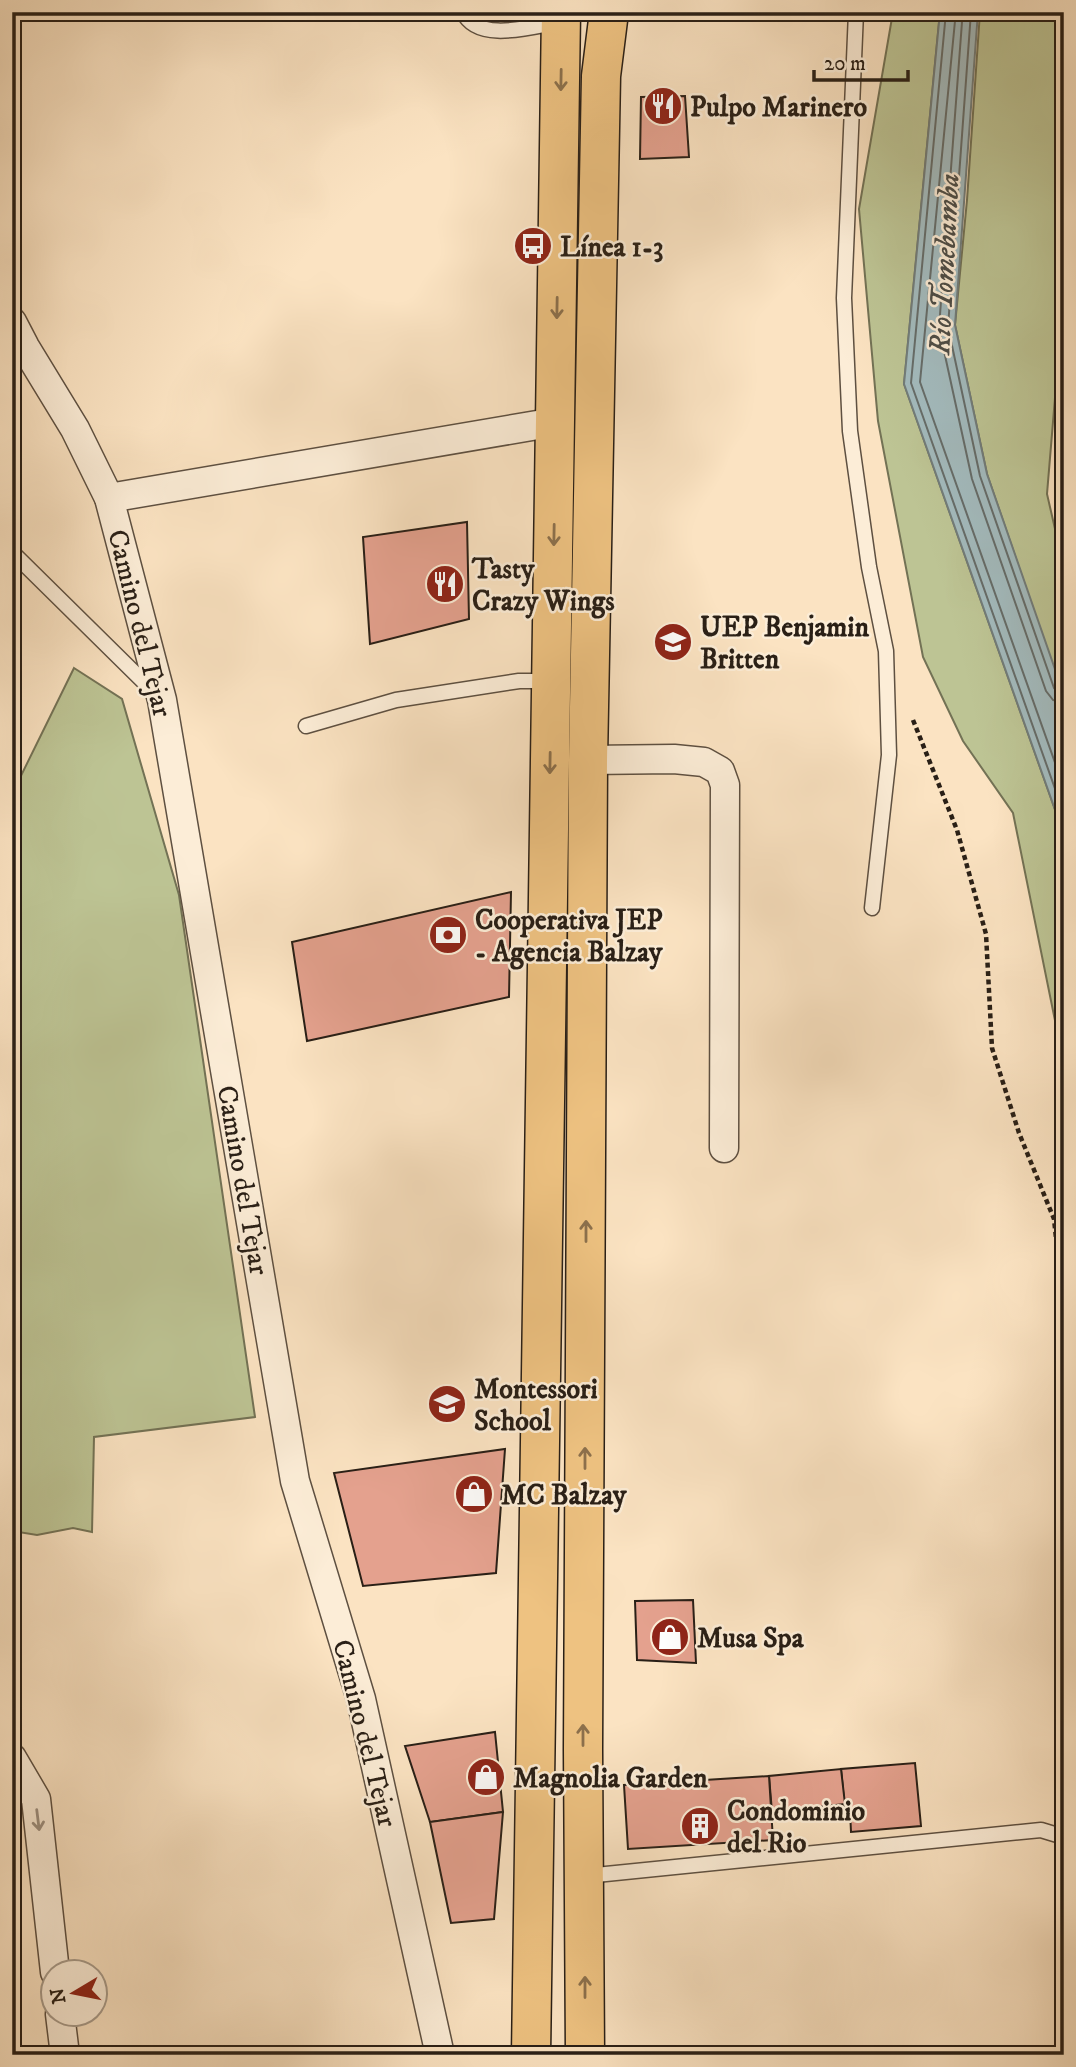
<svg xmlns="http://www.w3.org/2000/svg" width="1076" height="2067" font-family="'IM FELL DW Pica',serif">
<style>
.green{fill:#bdc494;stroke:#737255;stroke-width:2}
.water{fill:#a3bbbe;stroke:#727d7b;stroke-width:2}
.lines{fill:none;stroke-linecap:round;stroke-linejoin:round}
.shore{stroke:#666d6a;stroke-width:2}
.building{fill:#e4a18e;stroke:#291f16;stroke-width:2}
.service-casing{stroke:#5e5041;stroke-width:17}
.minor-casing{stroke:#5e5041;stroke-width:31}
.primary-casing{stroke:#291f16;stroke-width:41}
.path{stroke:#291f16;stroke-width:4.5;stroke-dasharray:5 3.5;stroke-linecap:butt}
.service{stroke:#fcedd7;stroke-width:14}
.minor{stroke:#fcedd7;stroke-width:28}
.primary{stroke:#eec281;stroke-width:38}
.oneway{stroke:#8c704c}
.oneway2{stroke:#9d9080}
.labels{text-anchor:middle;stroke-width:5;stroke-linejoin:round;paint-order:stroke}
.poi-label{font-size:28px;font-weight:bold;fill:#291f16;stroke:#fcedd7;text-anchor:start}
.street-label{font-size:28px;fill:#291f16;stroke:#fcedd7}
.water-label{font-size:30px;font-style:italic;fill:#4e4e48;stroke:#fcedd7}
</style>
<rect width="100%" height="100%" fill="#fbe3c2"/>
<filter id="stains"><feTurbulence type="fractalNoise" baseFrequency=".00286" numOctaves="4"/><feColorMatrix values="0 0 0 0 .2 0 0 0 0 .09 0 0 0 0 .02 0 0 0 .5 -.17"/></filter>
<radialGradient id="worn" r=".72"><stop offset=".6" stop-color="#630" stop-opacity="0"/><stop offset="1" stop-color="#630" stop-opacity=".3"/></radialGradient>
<g class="green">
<path d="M 893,12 L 940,12 L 904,384 L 1064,835 L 1064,1065 L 1013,813 L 963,741 L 923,657 L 878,421 L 859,209 Z"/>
<path d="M 980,12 L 1064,12 L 1064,339 L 1058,362 L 1047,494 L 1064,568 L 1064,699 L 987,474 L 955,325 L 967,200 Z"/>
<path d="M 74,668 L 122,699 L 179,895 L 255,1417 L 94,1437 L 92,1532 L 73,1528 L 37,1535 L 12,1531 L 12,794 Z"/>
</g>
<path class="water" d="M 940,12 L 978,12 L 955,325 L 987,474 L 1064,695 L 1064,835 L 904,384 Z"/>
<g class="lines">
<g class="shore">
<path d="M 946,12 L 911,383 L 1064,814"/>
<path d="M 971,12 L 948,327 L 980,476 L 1054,688 L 1058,692 L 1064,693"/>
<path d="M 1064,702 L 1053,700 L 1046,691 L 972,479 L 939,328 L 962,22 L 958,18 L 955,21 L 920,382 L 1064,788"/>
</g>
</g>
<g class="building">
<path d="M 685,96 L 689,157 L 640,159 L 641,97 Z"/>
<path d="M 467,522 L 469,619 L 370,644 L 363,537 Z"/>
<path d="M 511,892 L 509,997 L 307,1041 L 292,942 Z"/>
<path d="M 505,1449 L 496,1573 L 363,1586 L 334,1473 Z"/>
<path d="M 693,1600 L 696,1663 L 637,1660 L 635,1601 Z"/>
<path d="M 495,1732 L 503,1812 L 430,1822 L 405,1746 Z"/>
<path d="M 915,1763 L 921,1826 L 851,1832 L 850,1810 L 845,1810 L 841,1769 Z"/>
<path d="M 841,1769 L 845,1804 L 772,1812 L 769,1776 Z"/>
<path d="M 769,1776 L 773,1840 L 628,1849 L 624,1785 Z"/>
<path d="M 503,1812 L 494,1919 L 451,1923 L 430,1822 Z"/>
</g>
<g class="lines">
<defs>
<g id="service">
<path d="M 463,12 C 478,44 533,26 560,22"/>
<path d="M 856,12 L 844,298 L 850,431 L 869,567 L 886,651 L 889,755 L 872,908"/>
<path d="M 12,552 L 156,694"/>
<path d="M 306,726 L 396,700 L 519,681 L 550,681"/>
<path d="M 586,1876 L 1041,1830 L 1064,1837"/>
</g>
<g id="minor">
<path d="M 12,322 L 25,347 L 75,429 L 109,498 L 162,700 L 295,1481 L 361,1699 L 440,2055"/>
<path d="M 109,498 L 555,422"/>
<path d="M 588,760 L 674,759 L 704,762 L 720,771 L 725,785 L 724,1148"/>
<path d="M 12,1758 L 36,1799 L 55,1972"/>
<path d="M 60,2014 L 65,2055"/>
</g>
<g id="primary">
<path d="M 531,2055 L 561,12"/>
<path d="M 585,2055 L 583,1749 L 588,760 L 601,76 L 609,12"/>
</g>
</defs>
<use href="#service" class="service-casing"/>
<use href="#minor" class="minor-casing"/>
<use href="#primary" class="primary-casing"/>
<path class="path" d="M 913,720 L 957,830 L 986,934 L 992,1048 L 1019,1133 L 1054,1219 L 1064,1315"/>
<use href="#service" class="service"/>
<use href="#minor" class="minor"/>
<use href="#primary" class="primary"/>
</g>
<defs><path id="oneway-shaft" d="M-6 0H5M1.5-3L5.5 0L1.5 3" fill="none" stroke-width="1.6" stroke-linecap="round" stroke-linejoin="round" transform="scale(1.75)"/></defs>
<g class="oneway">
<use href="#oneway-shaft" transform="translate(561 80) rotate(91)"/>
<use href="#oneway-shaft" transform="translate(557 308) rotate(91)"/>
<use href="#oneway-shaft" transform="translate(554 535) rotate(91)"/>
<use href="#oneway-shaft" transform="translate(550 763) rotate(91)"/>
<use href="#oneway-shaft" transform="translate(586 1231) rotate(-90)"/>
<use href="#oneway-shaft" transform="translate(585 1458) rotate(-90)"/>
<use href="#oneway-shaft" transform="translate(583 1735) rotate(-90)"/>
<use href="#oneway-shaft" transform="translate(585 1987) rotate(-90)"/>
</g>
<use class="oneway2" href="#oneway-shaft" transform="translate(38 1820) rotate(83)"/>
<defs>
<symbol id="restaurant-disc" viewBox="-11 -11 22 22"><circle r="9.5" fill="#8f2418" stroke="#fcedd7"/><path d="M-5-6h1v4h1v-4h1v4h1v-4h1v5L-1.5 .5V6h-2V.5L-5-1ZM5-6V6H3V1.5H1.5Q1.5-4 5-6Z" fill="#fff"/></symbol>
<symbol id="bus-disc" viewBox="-11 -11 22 22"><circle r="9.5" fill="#8f2418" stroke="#fcedd7"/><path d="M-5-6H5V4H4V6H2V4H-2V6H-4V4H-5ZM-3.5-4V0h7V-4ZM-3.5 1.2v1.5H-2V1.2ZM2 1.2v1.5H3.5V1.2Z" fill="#fff"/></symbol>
<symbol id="school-disc" viewBox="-11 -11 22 22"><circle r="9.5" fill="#8f2418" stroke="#fcedd7"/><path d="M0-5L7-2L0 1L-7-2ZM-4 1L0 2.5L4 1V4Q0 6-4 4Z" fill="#fff"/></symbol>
<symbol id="bank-disc" viewBox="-11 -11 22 22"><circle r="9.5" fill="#8f2418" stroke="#fcedd7"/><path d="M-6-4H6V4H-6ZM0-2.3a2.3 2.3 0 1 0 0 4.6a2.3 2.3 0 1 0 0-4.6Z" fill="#fff"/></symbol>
<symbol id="shop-disc" viewBox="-11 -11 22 22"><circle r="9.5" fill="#8f2418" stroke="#fcedd7"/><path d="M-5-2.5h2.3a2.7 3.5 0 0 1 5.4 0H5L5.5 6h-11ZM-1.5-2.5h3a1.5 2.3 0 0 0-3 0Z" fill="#fff"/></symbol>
<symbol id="building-disc" viewBox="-11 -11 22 22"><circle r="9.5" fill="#8f2418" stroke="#fcedd7"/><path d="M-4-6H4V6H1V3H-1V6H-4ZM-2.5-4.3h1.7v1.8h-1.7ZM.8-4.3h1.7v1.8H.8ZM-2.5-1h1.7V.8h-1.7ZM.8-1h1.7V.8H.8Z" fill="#fff"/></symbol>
</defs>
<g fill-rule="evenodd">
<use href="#restaurant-disc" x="641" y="84" width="44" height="44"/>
<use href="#bus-disc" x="511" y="224" width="44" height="44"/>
<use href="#restaurant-disc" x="423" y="562" width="44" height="44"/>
<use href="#school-disc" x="651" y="620" width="44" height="44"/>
<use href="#bank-disc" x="426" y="913" width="44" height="44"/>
<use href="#school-disc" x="425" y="1382" width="44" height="44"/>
<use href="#shop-disc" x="452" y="1472" width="44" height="44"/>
<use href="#shop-disc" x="648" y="1615" width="44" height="44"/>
<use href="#shop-disc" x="464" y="1755" width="44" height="44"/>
<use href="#building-disc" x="678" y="1804" width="44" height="44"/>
</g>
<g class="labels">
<g class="poi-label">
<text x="690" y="116">Pulpo Marinero</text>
<text x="560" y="256">Línea 1-3</text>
<text x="472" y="578">Tasty<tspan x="472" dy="32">Crazy Wings</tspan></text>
<text x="700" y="636">UEP Benjamin<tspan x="700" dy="32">Britten</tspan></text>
<text x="475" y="929">Cooperativa JEP<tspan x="475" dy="32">- Agencia Balzay</tspan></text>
<text x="474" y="1398">Montessori<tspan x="474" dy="32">School</tspan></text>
<text x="501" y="1504">MC Balzay</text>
<text x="697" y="1647">Musa Spa</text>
<text x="513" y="1787">Magnolia Garden</text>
<text x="727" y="1820">Condominio<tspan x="727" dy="32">del Rio</tspan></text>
</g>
<g class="street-label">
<text transform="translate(141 623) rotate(76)" y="10">Camino del Tejar</text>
<text transform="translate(244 1180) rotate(80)" y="10">Camino del Tejar</text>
<text transform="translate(366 1733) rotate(76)" y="10">Camino del Tejar</text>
</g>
<g class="water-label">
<text transform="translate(944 264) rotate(-87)" y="10">Río Tomebamba</text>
</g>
</g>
<rect width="1076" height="2067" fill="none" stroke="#fbe3c2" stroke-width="42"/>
<rect x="14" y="14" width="1048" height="2039" fill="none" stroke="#291f16" stroke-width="3.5"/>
<rect x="21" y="21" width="1034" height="2025" fill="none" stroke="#291f16" stroke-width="2"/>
<g transform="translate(74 1993) rotate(260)"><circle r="33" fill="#fcedd7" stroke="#a89b8a" stroke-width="2"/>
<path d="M0-5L12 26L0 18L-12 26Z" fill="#8f2418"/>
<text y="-10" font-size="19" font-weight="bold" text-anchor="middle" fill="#291f16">N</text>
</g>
<path d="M814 70v10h94v-10" fill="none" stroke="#291f16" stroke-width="3.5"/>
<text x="824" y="70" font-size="21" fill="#291f16" stroke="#fcedd7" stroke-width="5" paint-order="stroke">20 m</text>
<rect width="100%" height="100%" filter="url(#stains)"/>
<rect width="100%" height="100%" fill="url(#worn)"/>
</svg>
